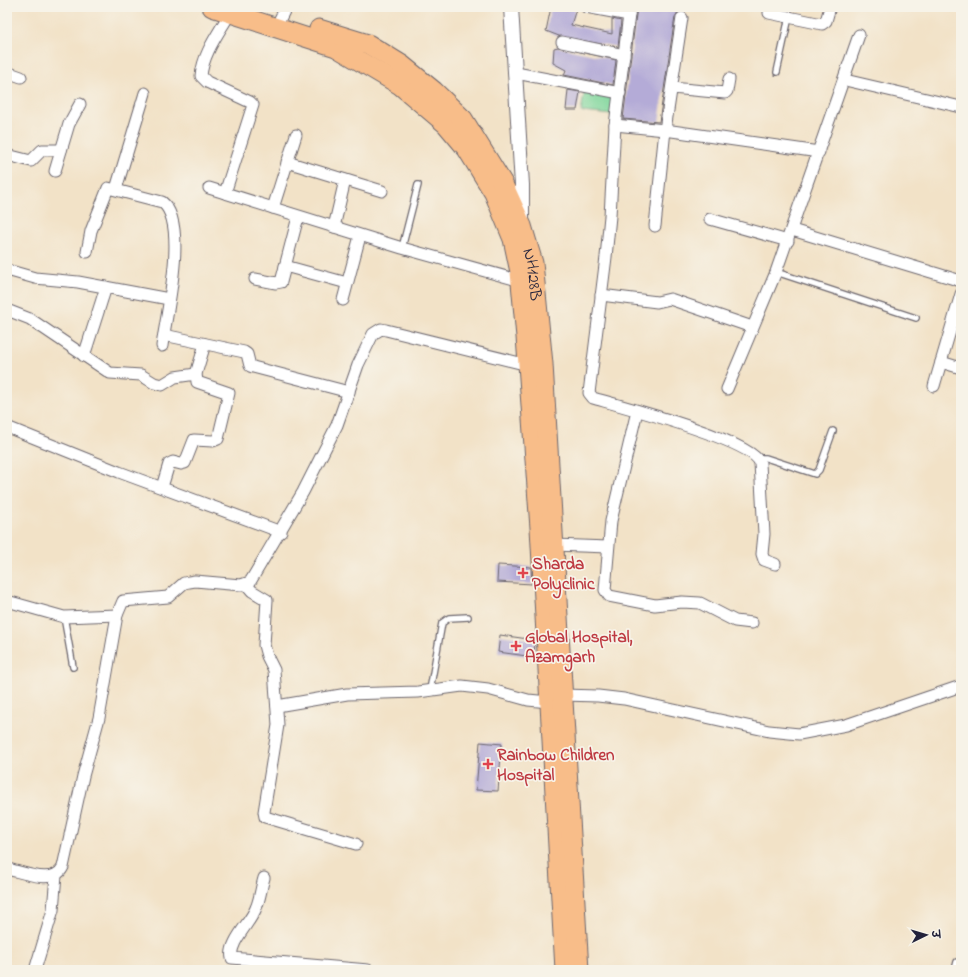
<svg xmlns="http://www.w3.org/2000/svg" width="968" height="977" font-family="'Indie Flower','Playpen Sans Deva',sans-serif">
<style>
.green{fill:#7cd59a;stroke:#4f7c6a}
.building{fill:#b4abd7}
.lines{fill:none;stroke-linecap:round;stroke-linejoin:round}
.service-casing{stroke:#6b656c;stroke-width:8}
.minor-casing{stroke:#6b656c;stroke-width:13}
.tertiary-casing{stroke:#6b656c;stroke-width:16}
.trunk-casing{stroke:#6b656c;stroke-width:21}
.service{stroke:#fff;stroke-width:5.5}
.minor{stroke:#fff;stroke-width:11}
.tertiary{stroke:#fff;stroke-width:14}
.trunk{stroke:#f8bd89;stroke-width:19}
.health-dot{fill:#e0444e;stroke:#f7f3e8;stroke-width:1.5}
.labels{text-anchor:middle;stroke-width:3.5;stroke-linejoin:round;paint-order:stroke}
.street-label{font-size:17px;fill:#22223b;stroke:#f7f3e8}
.health-label{font-size:17px;font-weight:bold;fill:#be3a42;stroke:#f7f3e8;text-anchor:start}
</style>
<rect width="100%" height="100%" fill="#f7f3e8"/>
<filter id="ink" filterUnits="userSpaceOnUse"><feTurbulence type="fractalNoise" baseFrequency=".025" numOctaves="2"/><feDisplacementMap in="SourceGraphic" scale="8" xChannelSelector="R" yChannelSelector="G"/><feConvolveMatrix kernelMatrix="1 2 1 2 8 2 1 2 1" color-interpolation-filters="sRGB"/></filter>
<filter id="wash" filterUnits="userSpaceOnUse"><feTurbulence type="fractalNoise" baseFrequency=".012" numOctaves="4" result="noise"/><feDisplacementMap in="SourceGraphic" scale="16" xChannelSelector="R" yChannelSelector="G"/><feGaussianBlur stdDeviation="0.9" result="paint"/><feColorMatrix in="noise" values="0 0 0 0 0 0 0 0 0 0 0 0 0 0 0 0 0 1.4 0 .05"/><feComposite in="paint" operator="in"/></filter>
<g filter="url(#wash)">
<rect width="100%" height="100%" fill="#f2e2c7"/>
<path class="green" d="M 585,88 L 616,95 L 613,115 L 581,112 Z"/>
<g id="blocks">
<g class="building">
<path d="M 551,7 L 576,9 L 571,25 L 612,34 L 612,19 L 621,21 L 618,47 L 559,36 L 546,31 Z"/>
<path d="M 637,7 L 678,12 L 675,17 L 659,122 L 623,119 Z"/>
<path d="M 558,47 L 616,60 L 613,85 L 564,75 L 566,70 L 553,63 L 554,48 Z"/>
<path d="M 568,90 L 580,92 L 577,110 L 566,110 Z"/>
<path d="M 498,565 L 531,567 L 532,584 L 497,582 Z"/>
<path d="M 500,635 L 535,640 L 534,657 L 498,652 Z"/>
<path d="M 480,742 L 502,744 L 498,791 L 476,790 Z"/>
</g>
</g>
</g>
<g filter="url(#ink)">
<use href="#blocks" fill-opacity="0" stroke="#6b656c" stroke-width="1"/>
<g class="lines">
<defs>
<g id="service">
<path d="M 777,72 L 789,17"/>
<path d="M 402,248 L 418,185"/>
<path d="M 776,272 L 916,318"/>
<path d="M 758,458 L 766,458 L 815,474 L 819,470 L 833,431"/>
<path d="M 64,617 L 73,667"/>
<path d="M 430,690 L 442,623 L 449,618 L 468,617"/>
<path d="M 955,970 L 957,962"/>
</g>
<g id="minor">
<path d="M 586,7 L 629,15"/>
<path d="M 630,7 L 615,125 L 610,216 L 606,257 L 589,393 L 593,398 C 621,406 752,440 760,463 L 764,534 L 762,554 L 764,560 L 775,564"/>
<path d="M 769,13 L 822,24 L 826,21 L 830,7"/>
<path d="M 280,19 L 286,7"/>
<path d="M 562,42 L 624,55"/>
<path d="M 7,72 L 21,77"/>
<path d="M 516,73 L 620,93"/>
<path d="M 845,80 L 961,107"/>
<path d="M 672,88 L 725,93 L 727,91 L 729,79"/>
<path d="M 615,125 L 665,130 L 819,152"/>
<path d="M 7,155 L 31,161 L 42,150 L 61,150"/>
<path d="M 287,162 L 382,191"/>
<path d="M 55,171 L 69,124 L 80,104"/>
<path d="M 209,188 L 402,248 L 521,281"/>
<path d="M 116,189 L 145,93"/>
<path d="M 225,193 L 253,105 L 250,102 L 207,82 L 201,76 C 203,53 219,33 230,13"/>
<path d="M 273,208 L 296,135"/>
<path d="M 710,219 L 788,241"/>
<path d="M 655,226 L 665,130 L 682,18"/>
<path d="M 334,227 L 345,180"/>
<path d="M 792,230 L 961,281"/>
<path d="M 87,252 L 91,231 L 108,188 L 162,202 C 189,223 166,315 162,346"/>
<path d="M 285,266 L 347,283"/>
<path d="M 7,270 L 35,278 L 78,282 L 169,299"/>
<path d="M 255,279 L 276,283 L 281,282 L 298,217"/>
<path d="M 601,295 L 657,302 L 670,299 L 752,327"/>
<path d="M 343,300 L 360,236"/>
<path d="M 7,310 L 30,319 L 110,373 L 141,375 L 154,383 L 162,385 L 175,377 L 196,374"/>
<path d="M 164,335 L 244,352 L 247,354 L 250,366 L 253,367 L 349,392"/>
<path d="M 84,356 L 106,287"/>
<path d="M 941,362 L 961,368"/>
<path d="M 934,386 L 961,294"/>
<path d="M 727,389 L 776,272 L 859,35"/>
<path d="M 637,411 L 611,521 L 605,590 L 609,596 L 655,605 L 682,602 L 700,603 L 735,621 L 752,623"/>
<path d="M 7,427 L 119,472 L 281,532"/>
<path d="M 162,487 L 169,464 L 173,462 L 181,464 L 185,463 L 194,440 L 213,441 L 218,439 L 229,393 L 197,382 L 196,374 L 205,344"/>
<path d="M 554,545 L 608,547"/>
<path d="M 246,584 L 252,591 L 267,600 L 264,645 L 267,656 L 274,670 L 278,725 L 264,812 L 265,817 L 356,844"/>
<path d="M 7,601 L 64,617 L 117,615"/>
<path d="M 563,695 L 598,696 L 624,699 L 769,731 L 799,734 L 846,725 L 961,686"/>
<path d="M 277,706 L 347,694 L 418,692 L 462,686 L 488,689 L 528,700 L 549,702"/>
<path d="M 7,869 C 23,872 54,886 63,867 L 83,776 L 99,718 L 117,615 L 123,601 L 168,597 L 184,583 L 189,582 L 195,581 L 241,585 L 250,582 L 303,492 L 337,425 L 358,365 L 373,334 L 381,329 L 386,330 L 528,365"/>
<path d="M 264,878 C 261,888 260,899 256,908 C 251,922 228,943 232,958 L 368,970"/>
<path d="M 35,970 L 53,910 L 56,875"/>
</g>
<path id="tertiary" d="M 511,7 L 522,185 L 522,224"/>
<g id="trunk">
<path d="M 212,7 L 336,47 L 400,85 L 446,124 L 467,149 L 494,193 L 513,239 L 520,272 L 526,337 L 540,528 L 565,970"/>
<path id="s1" d="M 319,29 L 368,44 L 402,65 L 434,91 L 463,119 L 502,182 L 522,226 L 533,263 L 543,364 L 579,970"/>
</g>
</defs>
<use href="#service" class="service-casing"/>
<use href="#minor" class="minor-casing"/>
<use href="#tertiary" class="tertiary-casing"/>
<use href="#trunk" class="trunk-casing"/>
<use href="#service" class="service"/>
<use href="#minor" class="minor"/>
<use href="#tertiary" class="tertiary"/>
<use href="#trunk" class="trunk"/>
</g>
</g>
<g class="health-dot">
<path d="M521 567h4v4h4v4h-4v4h-4v-4h-4v-4h4z"/>
<path d="M514 640h4v4h4v4h-4v4h-4v-4h-4v-4h4z"/>
<path d="M486 758h4v4h4v4h-4v4h-4v-4h-4v-4h4z"/>
</g>
<g class="labels">
<g class="street-label">
<text dy="6" stroke="none"><textPath href="#s1" startOffset="345">NH128B</textPath></text>
</g>
<g class="health-label">
<text x="532" y="569">Sharda<tspan x="532" dy="20">Polyclinic</tspan></text>
<text x="525" y="642">Global Hospital,<tspan x="525" dy="20">Azamgarh</tspan></text>
<text x="497" y="760">Rainbow Children<tspan x="497" dy="20">Hospital</tspan></text>
</g>
</g>
<rect width="968" height="977" fill="none" stroke="#f7f3e8" stroke-width="24"/>
<g transform="translate(926 935) rotate(85)" stroke="#f7f3e8" stroke-width="3" paint-order="stroke">
<path d="M0-3L7 15L0 10L-7 15Z" fill="#22223b"/>
<text y="-6" font-size="11" font-weight="bold" text-anchor="middle" fill="#22223b">उ</text>
</g>
</svg>
